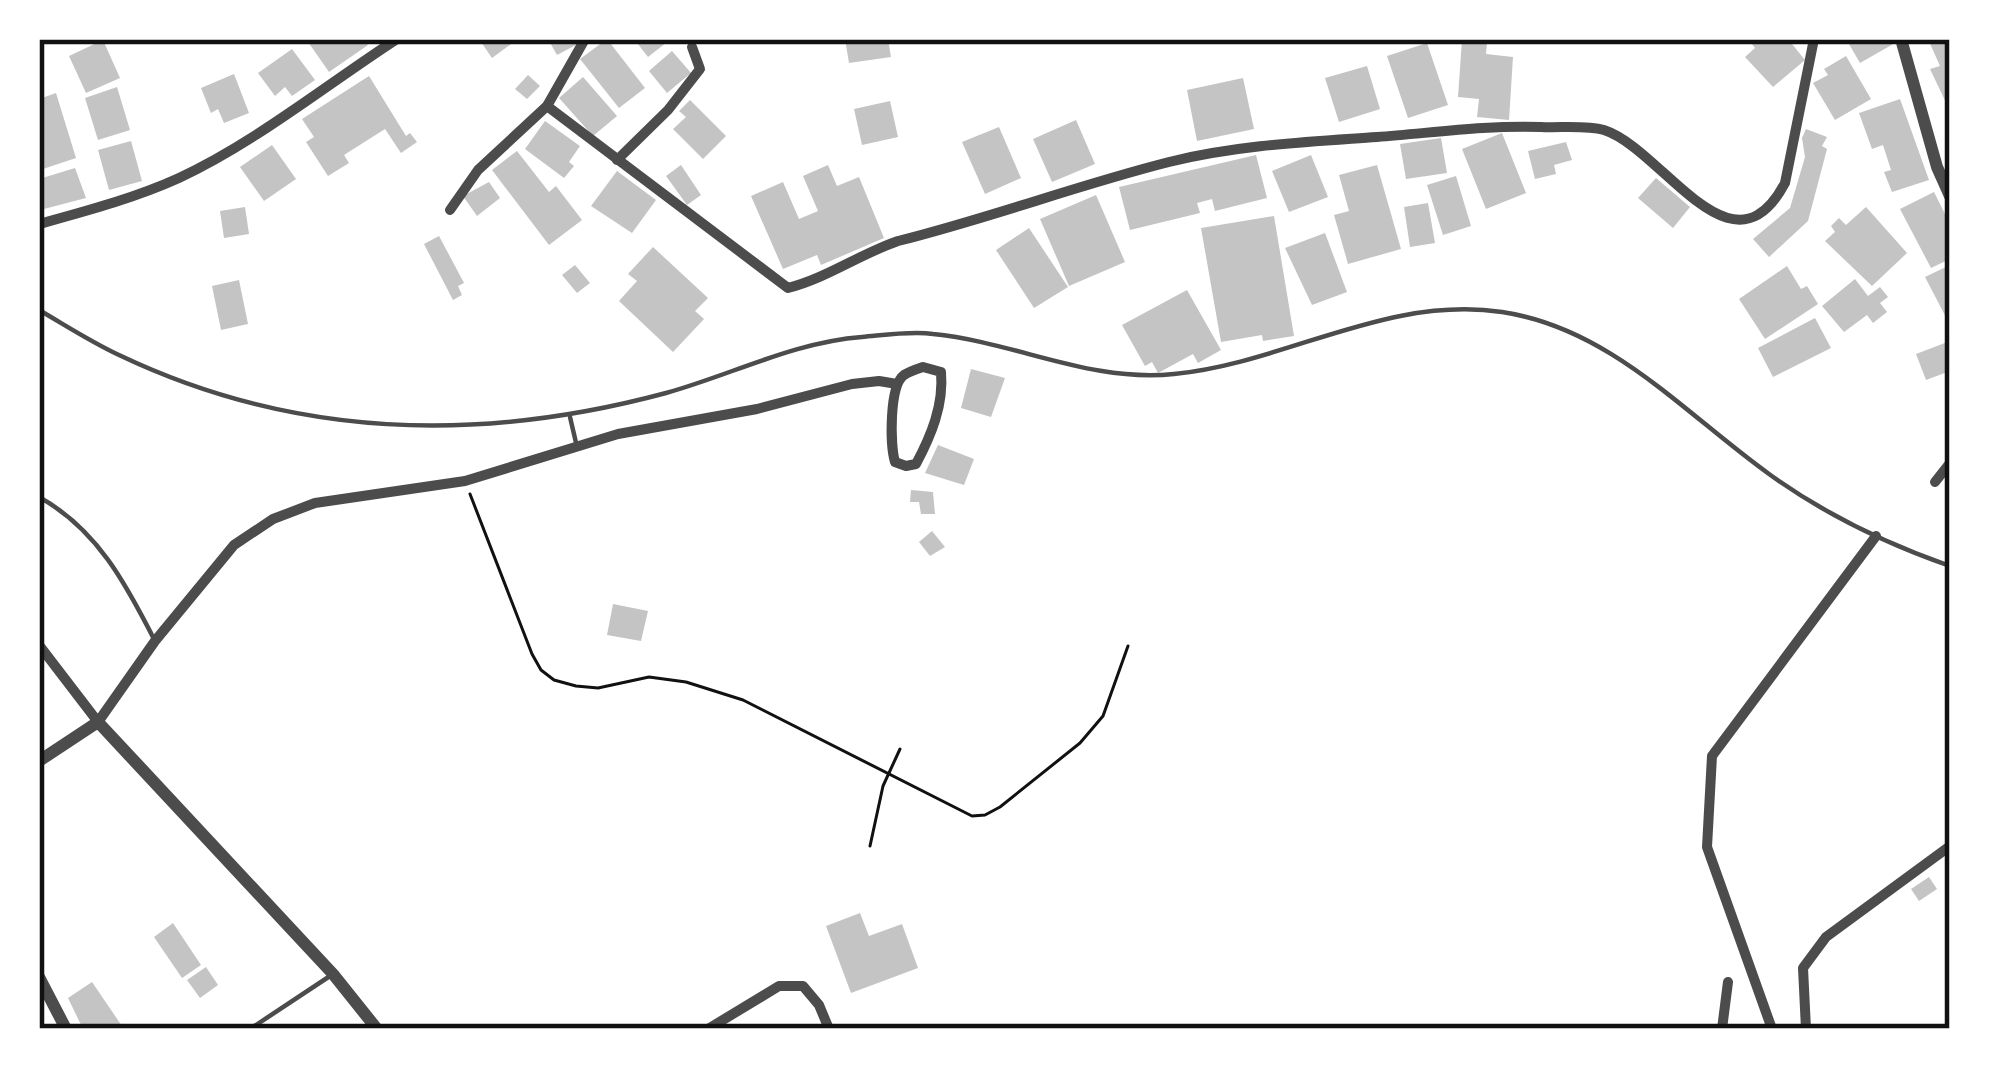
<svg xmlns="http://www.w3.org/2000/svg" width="1989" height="1068" font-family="Poppins,sans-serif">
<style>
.building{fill:#c4c4c4}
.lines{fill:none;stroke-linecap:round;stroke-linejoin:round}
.path{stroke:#111;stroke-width:3}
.service{stroke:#4c4c4c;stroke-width:4.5}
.minor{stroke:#4c4c4c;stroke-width:10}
.tertiary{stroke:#4c4c4c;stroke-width:12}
.neatline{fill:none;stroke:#111;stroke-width:4.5}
</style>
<rect width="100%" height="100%" fill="#fff"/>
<g class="building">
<path d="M 306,39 L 364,39 L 368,45 L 329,72 Z"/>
<path d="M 479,39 L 518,39 L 492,58 Z"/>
<path d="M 548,39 L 587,39 L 557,55 Z"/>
<path d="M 607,39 L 645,88 L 619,108 L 580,59 Z"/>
<path d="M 634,39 L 671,39 L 648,57 Z"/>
<path d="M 845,39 L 888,39 L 891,57 L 849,63 Z"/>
<path d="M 1748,39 L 1788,39 L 1805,60 L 1773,87 L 1745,57 L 1755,48 Z"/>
<path d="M 1846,39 L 1902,39 L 1860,63 Z"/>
<path d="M 1928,39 L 1950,39 L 1950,111 L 1930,69 L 1940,66 Z"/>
<path d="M 103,40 L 120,78 L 86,93 L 69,56 Z"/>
<path d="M 1462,40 L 1487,43 L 1486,54 L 1513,57 L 1509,120 L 1477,117 L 1479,99 L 1458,97 Z"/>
<path d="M 1427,43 L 1448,105 L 1408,118 L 1387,56 Z"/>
<path d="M 292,49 L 315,80 L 292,96 L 285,87 L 275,96 L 258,73 Z"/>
<path d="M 672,51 L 691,73 L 667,93 L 649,71 Z"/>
<path d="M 1846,56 L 1871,99 L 1835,120 L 1813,83 L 1828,75 L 1824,69 Z"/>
<path d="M 1367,66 L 1380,109 L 1339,122 L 1325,78 Z"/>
<path d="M 234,74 L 249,113 L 224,123 L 218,109 L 211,113 L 201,88 Z"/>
<path d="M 528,75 L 540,86 L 527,99 L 515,89 Z"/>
<path d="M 369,76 L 406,136 L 410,133 L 417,142 L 401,153 L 385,129 L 344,155 L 349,163 L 328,176 L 306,142 L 314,137 L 302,119 Z"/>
<path d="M 583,77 L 617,116 L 593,136 L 559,98 Z"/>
<path d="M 1243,78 L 1254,129 L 1197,141 L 1187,90 Z"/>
<path d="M 117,87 L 130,130 L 98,140 L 85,98 Z"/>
<path d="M 56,93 L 76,158 L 40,170 L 39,99 Z"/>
<path d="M 1900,99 L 1929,180 L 1892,192 L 1884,172 L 1891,170 L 1883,145 L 1872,149 L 1859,113 Z"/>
<path d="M 690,100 L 726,136 L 703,159 L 673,129 L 686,117 L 679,111 Z"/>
<path d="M 890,101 L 898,137 L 862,145 L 854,109 Z"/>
<path d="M 1076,120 L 1095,164 L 1052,182 L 1033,139 Z"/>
<path d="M 545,121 L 580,146 L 569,162 L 574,166 L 564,178 L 525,149 Z"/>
<path d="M 999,127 L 1021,178 L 985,194 L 962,142 Z"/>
<path d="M 1806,129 L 1827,137 L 1822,146 L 1827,149 L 1808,221 L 1769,257 L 1753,239 L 1790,208 L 1805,157 L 1802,138 Z"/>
<path d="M 1502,133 L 1526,193 L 1486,209 L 1462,149 Z"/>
<path d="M 1441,138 L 1447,173 L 1406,179 L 1400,144 Z"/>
<path d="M 131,141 L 142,181 L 109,190 L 98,150 Z"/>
<path d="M 1566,142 L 1572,160 L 1554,165 L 1556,174 L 1535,179 L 1528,151 Z"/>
<path d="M 272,145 L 296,179 L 264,201 L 240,167 Z"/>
<path d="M 517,151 L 549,192 L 556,186 L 582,220 L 549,245 L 492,170 Z"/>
<path d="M 1256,155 L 1267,198 L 1215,211 L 1212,199 L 1197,203 L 1200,213 L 1130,230 L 1119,187 Z"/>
<path d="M 1311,155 L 1328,197 L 1289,212 L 1272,171 Z"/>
<path d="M 681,165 L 701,195 L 687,205 L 666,176 Z"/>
<path d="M 828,165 L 837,186 L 859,177 L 884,238 L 821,265 L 817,255 L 783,269 L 751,196 L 783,182 L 799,219 L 818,211 L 803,176 Z"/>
<path d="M 1377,165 L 1401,249 L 1348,264 L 1334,215 L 1349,211 L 1339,175 Z"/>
<path d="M 75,168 L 86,198 L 44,209 L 39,179 Z"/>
<path d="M 617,171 L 656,200 L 632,233 L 591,206 Z"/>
<path d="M 1456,176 L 1471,226 L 1443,235 L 1427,185 Z"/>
<path d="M 1656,178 L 1690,207 L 1673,228 L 1638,198 Z"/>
<path d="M 489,182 L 500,198 L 477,216 L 463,196 Z"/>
<path d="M 1934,192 L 1950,224 L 1950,259 L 1931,268 L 1900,209 Z"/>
<path d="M 1096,195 L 1125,262 L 1069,286 L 1040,219 Z"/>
<path d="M 1428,203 L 1435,243 L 1410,247 L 1404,207 Z"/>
<path d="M 245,207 L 249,234 L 224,238 L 220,211 Z"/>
<path d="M 1866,207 L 1907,253 L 1872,286 L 1825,241 L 1835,232 L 1831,226 L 1839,218 L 1846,225 Z"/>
<path d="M 1274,216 L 1294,336 L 1263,341 L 1262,335 L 1221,342 L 1201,228 Z"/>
<path d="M 1029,228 L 1068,287 L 1034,308 L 996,250 Z"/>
<path d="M 1325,233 L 1347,292 L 1312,305 L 1285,248 Z"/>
<path d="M 439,236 L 464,283 L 458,286 L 462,295 L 453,300 L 424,244 Z"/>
<path d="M 653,247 L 708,298 L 695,311 L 704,319 L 673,352 L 619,301 L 637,281 L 628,274 Z"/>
<path d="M 575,265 L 590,283 L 577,293 L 562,275 Z"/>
<path d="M 1950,265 L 1950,325 L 1925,277 Z"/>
<path d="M 1787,266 L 1801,289 L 1807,286 L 1818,304 L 1765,339 L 1739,299 Z"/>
<path d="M 1855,279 L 1868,296 L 1880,287 L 1888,297 L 1880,303 L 1887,312 L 1873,323 L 1867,315 L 1844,332 L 1822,306 Z"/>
<path d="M 239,280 L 248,324 L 221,330 L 212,286 Z"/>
<path d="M 1187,290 L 1221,350 L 1198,363 L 1193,354 L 1158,373 L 1152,362 L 1145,366 L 1122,325 Z"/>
<path d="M 1815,318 L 1831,348 L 1773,377 L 1758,348 Z"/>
<path d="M 1950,341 L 1950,371 L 1926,380 L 1916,354 Z"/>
<path d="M 971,369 L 1005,378 L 991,417 L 961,408 Z"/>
<path d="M 938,445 L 974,459 L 964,485 L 925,473 Z"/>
<path d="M 911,490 L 933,492 L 935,514 L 921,514 L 919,502 L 910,502 Z"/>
<path d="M 932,531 L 945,547 L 930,556 L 919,542 Z"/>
<path d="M 613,604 L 648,611 L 641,641 L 607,635 Z"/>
<path d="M 1929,877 L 1937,889 L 1919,901 L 1911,889 Z"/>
<path d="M 860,913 L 869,936 L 902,924 L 918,968 L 851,993 L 826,926 Z"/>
<path d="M 173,923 L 201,965 L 182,978 L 154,937 Z"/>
<path d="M 206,967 L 218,985 L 200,998 L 187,980 Z"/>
<path d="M 92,982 L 124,1029 L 83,1029 L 68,998 Z"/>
</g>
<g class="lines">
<g class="path">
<path d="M 470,494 L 532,654 L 541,670 L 554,680 L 576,686 L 598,688 L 649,677 L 686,682 L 743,700 L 972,816 L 985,815 L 1000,807 L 1080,743 L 1103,716 L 1128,646"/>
<path d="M 870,846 L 883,786 L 900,749"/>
</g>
<g class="service">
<path d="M 39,310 C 65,325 91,342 119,355 C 295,439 480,443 666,393 C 731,375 794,342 862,337 C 885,335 911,331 933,334 C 1015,342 1090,383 1174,374 C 1286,363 1386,295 1502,312 C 1610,328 1684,413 1769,474 C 1823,513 1887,544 1950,566"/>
<path d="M 570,417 L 577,447"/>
<path d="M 39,497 C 97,529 126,584 155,641"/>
<path d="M 250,1029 L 333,974"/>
</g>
<g class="minor">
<path d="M 547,106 L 788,288 C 827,278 860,254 898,241 C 990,218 1078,185 1169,162 C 1238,145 1307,142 1377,137 C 1432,133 1486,125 1541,127 C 1560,128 1586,125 1604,130 C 1663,149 1732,283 1785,183 L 1814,39"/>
<path d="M 617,160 L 668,110 L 700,69 L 692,47"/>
<path d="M 450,210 L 478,170 L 547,106 L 585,39"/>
<path d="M 39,224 C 86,211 135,198 179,178 C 256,142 326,85 397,39"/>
<path d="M 923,367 L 941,372 C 944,405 931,436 916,464 L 906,466 L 895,462 C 890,445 889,386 904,375 C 910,371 917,369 923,367 Z"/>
<path d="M 1935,482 L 1950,463"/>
<path d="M 39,645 L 98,722 L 155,641 L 234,545 L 273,519 L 315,503 L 465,481 L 618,434 L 757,409 L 852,384 L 879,381 L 897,384"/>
<path d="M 708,1029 L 779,986 L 803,986 L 819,1005 L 829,1029"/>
<path d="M 1722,1029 L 1728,982"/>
<path d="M 1772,1029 L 1707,847 L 1712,756 L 1876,536"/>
<path d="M 1806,1029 L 1803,968 L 1826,937 L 1950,846"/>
</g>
<g class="tertiary">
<path d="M 1901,39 L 1937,167 L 1950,196"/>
<path d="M 39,761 L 98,722 L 333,974 L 377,1029"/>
<path d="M 39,977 L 66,1029"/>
</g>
</g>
<rect width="1989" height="1068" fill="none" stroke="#ffffff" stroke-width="84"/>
<rect x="42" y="42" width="1905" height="984" class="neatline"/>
</svg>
